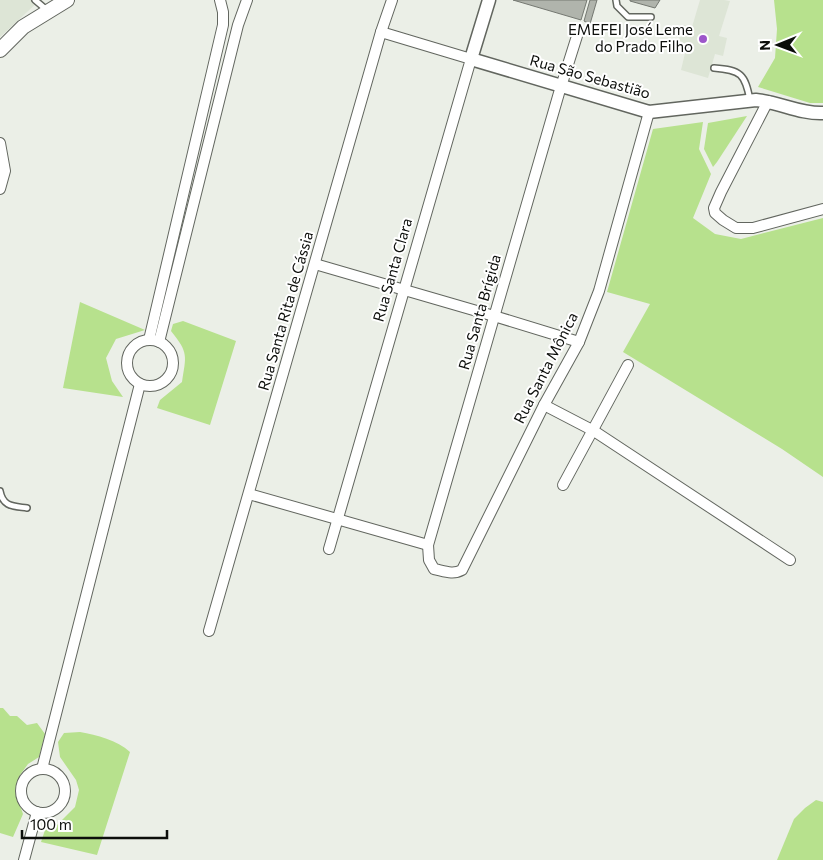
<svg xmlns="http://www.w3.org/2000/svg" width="823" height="860" font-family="Commissioner,sans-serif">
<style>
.built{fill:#dde5d6}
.green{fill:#b7e18d}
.building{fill:#b0b4ac;stroke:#747871}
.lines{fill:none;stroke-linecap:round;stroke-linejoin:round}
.service-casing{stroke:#62665f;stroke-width:8}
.minor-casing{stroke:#62665f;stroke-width:12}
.tertiary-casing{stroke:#62665f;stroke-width:15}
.secondary-casing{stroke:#62665f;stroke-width:16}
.service{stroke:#fff;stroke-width:5}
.minor{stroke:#fff;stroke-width:10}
.tertiary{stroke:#fff;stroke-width:12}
.secondary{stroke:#fff;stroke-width:14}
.poi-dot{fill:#9d56ca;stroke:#fff;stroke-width:2}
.labels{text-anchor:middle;stroke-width:4;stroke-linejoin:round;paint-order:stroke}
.poi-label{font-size:15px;fill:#0c0e0b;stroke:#fff;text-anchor:end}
.street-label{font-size:15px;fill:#0c0e0b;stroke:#fff}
</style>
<rect width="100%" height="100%" fill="#ebefe7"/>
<g class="built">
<path d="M 0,0 L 40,0 L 0,37 Z"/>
<path d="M 700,0 L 724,0 L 730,1 L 719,36 L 727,38 L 723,56 L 715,54 L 708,78 L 681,70 L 687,45 L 679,40 L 683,25 L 692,27 Z"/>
</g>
<g class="green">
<path d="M 774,0 L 823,0 L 823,103 L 810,103 L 758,87 L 775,58 L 777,29 Z"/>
<path d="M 747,116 L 717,162 L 713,167 L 704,149 L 708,123 Z"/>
<path d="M 703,122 L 699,149 L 711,174 L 693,218 L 715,234 L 741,239 L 823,218 L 823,477 L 782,449 L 623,352 L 650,304 L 607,292 L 653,129 Z"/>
<path d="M 80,302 L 145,330 L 116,339 L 106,358 L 112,381 L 123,397 L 63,388 Z"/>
<path d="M 183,321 L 236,341 L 210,425 L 157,408 L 160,400 L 182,382 C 186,356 189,353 171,331 L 173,324 Z"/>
<path d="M 0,708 L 3,708 L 10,716 L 17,716 L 27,725 L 37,723 L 45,734 L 39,757 L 28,764 L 20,775 L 15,791 L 23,814 L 13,837 L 0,833 Z"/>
<path d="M 80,732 C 97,735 117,740 130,752 L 97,855 L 41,842 L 45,830 L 57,825 L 75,807 L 79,790 L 76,780 L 60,757 L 58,742 L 64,733 Z"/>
<path d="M 816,800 L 823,802 L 823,860 L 777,860 L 794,819 L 805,808 Z"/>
</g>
<g class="building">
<path d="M 513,0 L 587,0 L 581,20 Z"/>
<path d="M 590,0 L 597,0 L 590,24 L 584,21 Z"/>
<path d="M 630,0 L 660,0 L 655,8 L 630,1 Z"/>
</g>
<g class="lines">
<defs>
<g id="service">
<path d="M 35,0 L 48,11"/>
<path d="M 616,0 L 617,6 L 628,17 L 651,17"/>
<path d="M 714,68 C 741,70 745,74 750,100"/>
<path d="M 0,491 C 3,507 13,506 27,508"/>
</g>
<g id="minor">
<path d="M 577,36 L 559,93 L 428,545 L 429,560 L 434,569 C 444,571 453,575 462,570 L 544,405 L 579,342 L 599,291 L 649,112"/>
<path d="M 768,101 L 721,192 L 714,208 L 715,213 L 723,220 L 736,228 L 753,228 L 823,209"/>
<path d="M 0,143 L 5,171 L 0,189"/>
<path d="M 315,264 L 494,316 L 579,342"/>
<path d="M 149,340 L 223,25 L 223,12 L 220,0"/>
<circle cx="150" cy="363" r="23"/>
<path d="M 159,342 L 238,25 L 247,0"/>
<path d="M 544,405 L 594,431 L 790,560"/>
<path d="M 563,485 L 628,365"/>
<path d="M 249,494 L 428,545"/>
<path d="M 329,549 L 471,59 L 381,32"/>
<path d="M 209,631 L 381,32 L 392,0"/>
<path d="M 42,769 L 140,384"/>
<circle cx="43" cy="791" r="22"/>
<path d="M 24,860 L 37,812"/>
</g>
<path id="tertiary" d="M 489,0 L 471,59 L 649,112 L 756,100 C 779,102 800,114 823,113"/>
<path id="secondary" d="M 0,50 L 23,27 L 67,0"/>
</defs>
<use href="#service" class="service-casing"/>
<use href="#minor" class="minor-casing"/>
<use href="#tertiary" class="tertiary-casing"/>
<use href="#secondary" class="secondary-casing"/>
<use href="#service" class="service"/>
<use href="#minor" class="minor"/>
<use href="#tertiary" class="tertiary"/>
<use href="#secondary" class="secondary"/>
</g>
<circle class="poi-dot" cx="703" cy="39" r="5"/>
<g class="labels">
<g class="poi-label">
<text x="693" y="35">EMEFEI José Leme<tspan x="693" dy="17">do Prado Filho</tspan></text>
</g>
<g class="street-label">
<text transform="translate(590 77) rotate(16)" y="5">Rua São Sebastião</text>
<text transform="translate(393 270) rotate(-74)" y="5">Rua Santa Clara</text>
<text transform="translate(286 311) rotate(-74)" y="5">Rua Santa Rita de Cássia</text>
<text transform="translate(480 312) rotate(-74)" y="5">Rua Santa Brígida</text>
<text transform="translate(546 368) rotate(-63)" y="5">Rua Santa Mônica</text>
</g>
</g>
<g transform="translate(778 45) rotate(269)" stroke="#ffffff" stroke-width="4" paint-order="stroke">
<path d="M0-4L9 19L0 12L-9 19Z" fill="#0c0e0b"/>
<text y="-8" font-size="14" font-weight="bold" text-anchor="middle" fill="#0c0e0b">N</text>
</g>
<path d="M22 830v8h145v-8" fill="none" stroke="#0c0e0b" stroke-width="2.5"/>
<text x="30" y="830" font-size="15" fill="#0c0e0b" stroke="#ffffff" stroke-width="4" paint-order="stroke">100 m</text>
</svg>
